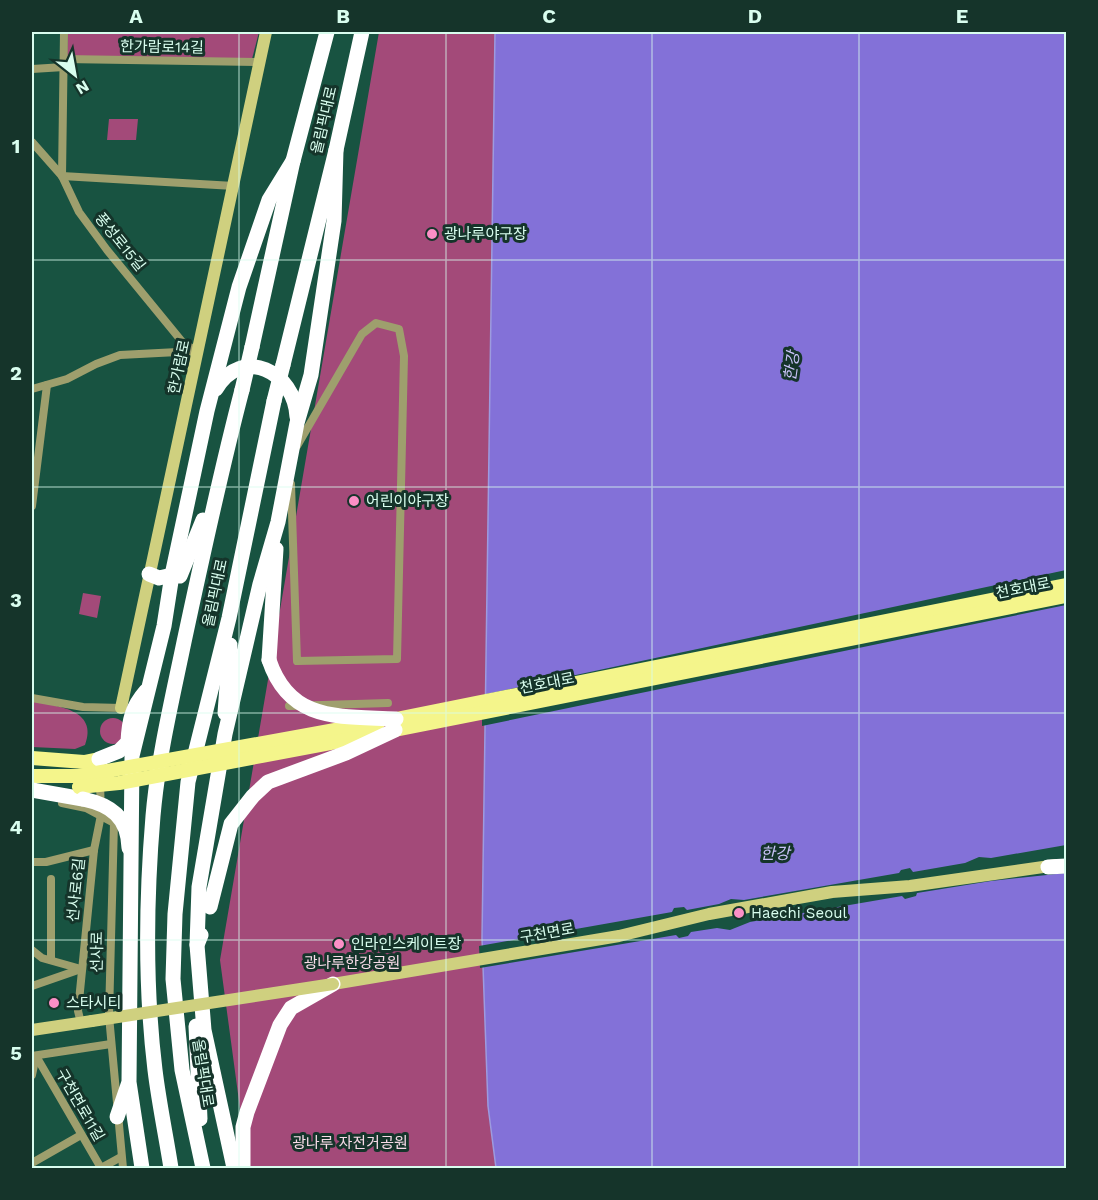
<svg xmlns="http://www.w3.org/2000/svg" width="1098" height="1200" font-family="'Work Sans','Noto Sans KR',sans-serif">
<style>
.green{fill:#a34a79}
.water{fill:#8371d8;stroke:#9d9bdf;stroke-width:1.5}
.pier{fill:#185341}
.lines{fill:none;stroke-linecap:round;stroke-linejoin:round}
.street{stroke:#9e9f6d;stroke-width:8}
.secondary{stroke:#cfd07f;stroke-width:12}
.primary{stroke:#f4f58b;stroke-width:14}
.highway{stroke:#fff;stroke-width:15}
.secondary-bridge{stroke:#cfd07f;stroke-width:12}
.primary-bridge{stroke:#f4f58b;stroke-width:14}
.highway-bridge{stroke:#fff;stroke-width:15}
.grid{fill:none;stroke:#d9feef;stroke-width:1.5;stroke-opacity:0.55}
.poi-dot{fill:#fb8fc6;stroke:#15342a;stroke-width:2}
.labels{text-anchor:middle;stroke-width:6;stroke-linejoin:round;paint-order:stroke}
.street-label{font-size:15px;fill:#d9feef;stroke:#15342a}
.poi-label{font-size:15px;fill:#d9feef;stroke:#15342a;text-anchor:start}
.park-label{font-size:15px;fill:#f8dbe8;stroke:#15342a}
.water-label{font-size:16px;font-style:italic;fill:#c9c3f8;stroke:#15342a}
.neatline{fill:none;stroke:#d9feef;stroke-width:2}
.grid-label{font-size:20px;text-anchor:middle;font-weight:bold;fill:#d9feef}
</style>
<rect width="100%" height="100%" fill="#185341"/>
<g class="green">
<path d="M 68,32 L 259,32 L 252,59 L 67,56 Z"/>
<path d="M 379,32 L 495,32 L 482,938 L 488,1106 L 496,1168 L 248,1168 L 220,960 Z"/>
<path d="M 109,119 L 138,119 L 136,140 L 107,140 Z"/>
<path d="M 83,593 L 101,596 L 97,618 L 79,614 Z"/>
<path d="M 32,701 C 56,706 99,709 85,745 L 75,749 L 32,747 Z"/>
<circle cx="113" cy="731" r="13"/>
</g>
<path class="water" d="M 495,32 L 1066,32 L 1066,1168 L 496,1168 L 488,1106 L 482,938 Z"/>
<g class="pier">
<path d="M 1066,570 L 1066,605 L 482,726 L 482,695 Z"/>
<path d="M 1066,845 L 1066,873 L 991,881 L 917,893 L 916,896 L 905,899 L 902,896 L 750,922 L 730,930 L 717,928 L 691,932 L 688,936 L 679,938 L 676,935 L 480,968 L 479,946 L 672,912 L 674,908 L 684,907 L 687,910 L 719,904 L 731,899 L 744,900 L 899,873 L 901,870 L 910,868 L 913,872 L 965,863 L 979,857 L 991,858 Z"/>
</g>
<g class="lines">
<g class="street">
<path d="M 64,32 L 62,176 L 234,186"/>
<path d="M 64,59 L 260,62"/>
<path d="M 32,69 L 64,67"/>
<path d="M 32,142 L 62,176 L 79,212 L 107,250 L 184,344 L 198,351"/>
<path d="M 32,389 L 67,379 L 96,364 L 120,355 L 197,351"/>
<path d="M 291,484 L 297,661 L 397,659 L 404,356 L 399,329 L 376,323 L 362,334 L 297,446"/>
<path d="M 32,506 L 47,385"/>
<path d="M 32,698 L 83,707 L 121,708"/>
<path d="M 289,706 L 388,703"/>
<path d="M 62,803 L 86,808 L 114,823 L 109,1016 L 123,1168"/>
<path d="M 32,862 L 46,862 L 94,850"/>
<path d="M 32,950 L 42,958 L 81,969"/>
<path d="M 51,960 L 51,879"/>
<path d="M 32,986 L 81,969"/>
<path d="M 81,1023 L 78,1011 L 94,850 L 101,815 L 100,782"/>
<path d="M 32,1056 L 111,1044"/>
<path d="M 36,1056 L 101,1168"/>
<path d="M 32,1075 L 36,1056"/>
<path d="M 32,1163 L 81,1135"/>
<path d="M 101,1168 L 121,1157"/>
</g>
<g class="secondary">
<path d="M 121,708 L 266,32"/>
<path d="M 333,984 L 619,936 L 709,914 L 832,892 L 910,886 L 1057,865"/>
<path d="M 32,1030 L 92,1021"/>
</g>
<g class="primary">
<path d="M 396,719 L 1066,585"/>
<path d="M 395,730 L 1066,596"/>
<path d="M 32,758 L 84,762 L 99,759"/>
<path d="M 32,776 L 79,776"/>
</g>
<g class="highway">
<path d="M 252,347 L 293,161 L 327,32"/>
<path d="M 283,365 L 336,150 L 362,32"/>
<path d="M 216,389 C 242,345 295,372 297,417"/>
<path d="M 149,574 L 159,578 L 172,575"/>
<path d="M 180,576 L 203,520"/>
<path d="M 269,660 L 276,549"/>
<path d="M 225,713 L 230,645"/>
<path d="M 99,759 L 119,751 L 128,742 C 129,720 132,707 146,691"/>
<path d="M 32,790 L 83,799"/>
<path d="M 1048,867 L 1066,866"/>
<path d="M 201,935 L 197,945 L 204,1030 L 234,1168"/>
<path d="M 197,945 L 199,887 L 225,734 L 260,584 L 278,522 L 297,423 L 311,375 L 334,221 L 336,150"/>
<path d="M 196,1026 L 200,1119"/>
<path d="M 117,1117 L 128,1085"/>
<path d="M 142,1168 L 129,1082 L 132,756 L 164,626 L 172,575 L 207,411 L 239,287 L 269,200 L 293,161"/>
<path d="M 171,1168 C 166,1136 159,1103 155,1070 C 145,987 146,900 153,816 C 158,758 172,700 184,642 C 202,558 220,474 242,390"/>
<path d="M 203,1168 L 182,1070 L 173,979 L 175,914 L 188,782 L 229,618 L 274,401"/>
<path d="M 243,1168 L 243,1127 L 247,1112 L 280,1025 L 291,1008 L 333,984"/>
</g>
<path class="secondary-bridge" d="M 92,1021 L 333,984"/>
<g class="primary-bridge">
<path d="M 79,776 L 379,722"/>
<path d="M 79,787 L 119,783 L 378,734"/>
</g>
<g class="highway-bridge">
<path d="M 242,390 L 252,347"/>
<path d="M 274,401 L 283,365"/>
<path d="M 269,660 C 290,723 341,716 396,719"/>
<path d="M 83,799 C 111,805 128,817 129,848"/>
<path d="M 210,907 L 231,824 L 253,796 L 268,782 L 346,753 L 395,730"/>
</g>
</g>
<path class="grid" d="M 239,32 L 239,1168M 446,32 L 446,1168M 652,32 L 652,1168M 859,32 L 859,1168M 32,260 L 1066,260M 32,487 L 1066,487M 32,713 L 1066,713M 32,940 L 1066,940"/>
<g class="poi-dot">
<circle cx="432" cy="234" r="6"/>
<circle cx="354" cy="501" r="6"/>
<circle cx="739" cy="913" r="6"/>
<circle cx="339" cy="944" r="6"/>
<circle cx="54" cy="1003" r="6"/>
</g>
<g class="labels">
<g class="street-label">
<text transform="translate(162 47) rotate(1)" y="5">한가람로14길</text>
<text transform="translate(324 120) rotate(-77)" y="5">올림픽대로</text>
<text transform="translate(120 242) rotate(51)" y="5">풍성로15길</text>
<text transform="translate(179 367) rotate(-78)" y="5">한가람로</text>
<text transform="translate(1023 588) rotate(-11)" y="5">천호대로</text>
<text transform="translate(215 593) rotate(-78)" y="5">올림픽대로</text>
<text transform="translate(547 683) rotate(-11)" y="5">천호대로</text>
<text transform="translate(76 890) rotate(-84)" y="5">선사로6길</text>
<text transform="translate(547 933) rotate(-10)" y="5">구천면로</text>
<text transform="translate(97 952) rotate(-89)" y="5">선사로</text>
<text transform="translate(203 1073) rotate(81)" y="5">올림픽대로</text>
<text transform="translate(80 1105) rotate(60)" y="5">구천면로11길</text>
</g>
<g class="poi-label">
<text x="444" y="239">광나루야구장</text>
<text x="366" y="506">어린이야구장</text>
<text x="751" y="918">Haechi Seoul</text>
<text x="351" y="949">인라인스케이트장</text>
<text x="66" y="1008">스타시티</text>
</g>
<g class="park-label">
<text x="352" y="968">광나루한강공원</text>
<text x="350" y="1148">광나루 자전거공원</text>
</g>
<g class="water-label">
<text transform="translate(791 366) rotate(-82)" y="6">한강</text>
<text x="775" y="859">한강</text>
</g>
</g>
<rect width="1098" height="1200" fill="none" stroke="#15342a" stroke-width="66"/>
<g transform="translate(75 75) rotate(149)" stroke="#15342a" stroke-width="4.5" paint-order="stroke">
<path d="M0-4.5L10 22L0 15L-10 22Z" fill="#d9feef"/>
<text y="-9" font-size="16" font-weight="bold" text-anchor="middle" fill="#d9feef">N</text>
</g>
<rect x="33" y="33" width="1032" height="1134" class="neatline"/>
<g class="grid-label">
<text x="136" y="23">A</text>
<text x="343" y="23">B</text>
<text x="549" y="23">C</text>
<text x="755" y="23">D</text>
<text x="962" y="23">E</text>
<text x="16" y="153">1</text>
<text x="16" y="380">2</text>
<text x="16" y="607">3</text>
<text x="16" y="834">4</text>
<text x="16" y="1060">5</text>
</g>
</svg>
